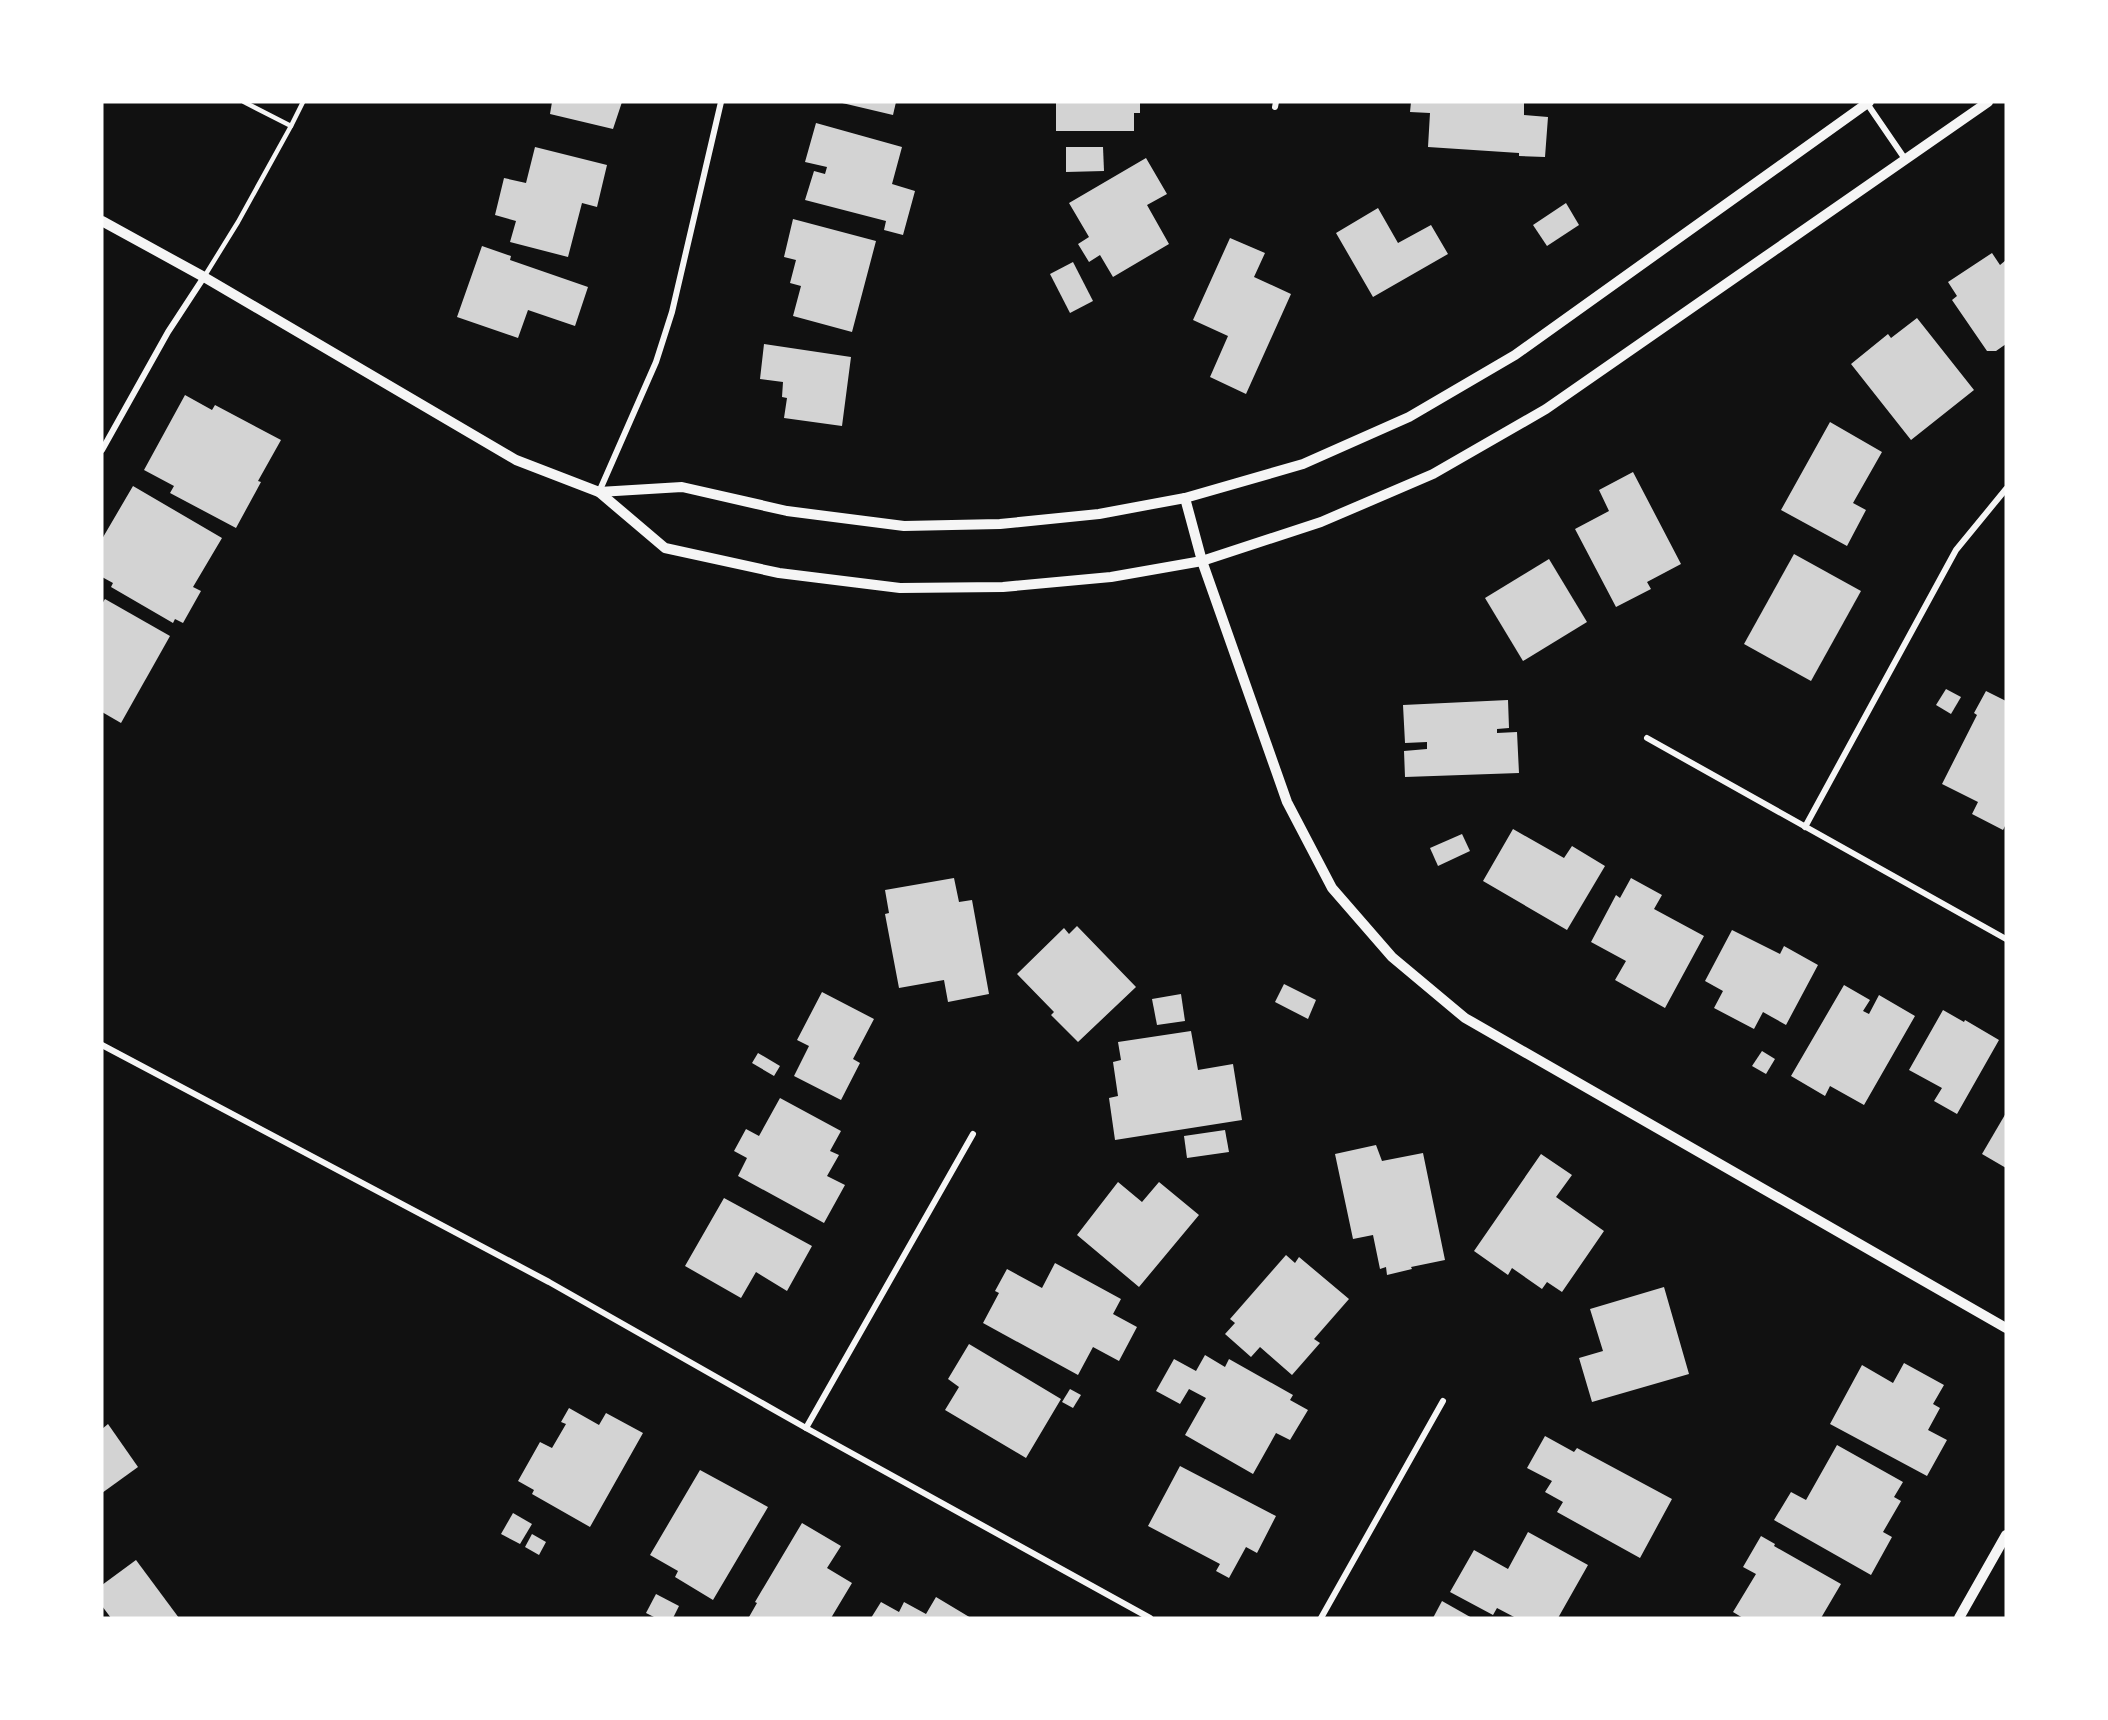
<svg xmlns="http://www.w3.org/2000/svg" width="2108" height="1720" font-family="Barlow,sans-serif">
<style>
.building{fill:#d3d3d3}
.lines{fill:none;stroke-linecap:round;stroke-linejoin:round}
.service{stroke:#f5f5f5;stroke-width:4.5}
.minor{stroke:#f5f5f5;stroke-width:6}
.tertiary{stroke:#f5f5f5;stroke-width:10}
</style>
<rect width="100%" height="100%" fill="#111"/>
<g class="building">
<path d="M 552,102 L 622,102 L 613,129 L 550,114 Z"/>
<path d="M 838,102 L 896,102 L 893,115 Z"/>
<path d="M 1056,102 L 1140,102 L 1140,113 L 1134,113 L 1134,131 L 1056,131 Z"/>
<path d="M 1411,102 L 1524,102 L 1524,115 L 1548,117 L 1545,157 L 1519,156 L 1519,153 L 1428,147 L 1430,113 L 1410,112 Z"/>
<path d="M 816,123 L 902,147 L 892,184 L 915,191 L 903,235 L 884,230 L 886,221 L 805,200 L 814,171 L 825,174 L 827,167 L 805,162 Z"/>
<path d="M 535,147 L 607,165 L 597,207 L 582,203 L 568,257 L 510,242 L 516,221 L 495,215 L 504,178 L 526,183 Z"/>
<path d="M 1066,147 L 1103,147 L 1104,171 L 1066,172 Z"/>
<path d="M 1146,158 L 1167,194 L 1147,205 L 1169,244 L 1113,277 L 1100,255 L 1089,262 L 1078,244 L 1089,237 L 1069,203 Z"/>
<path d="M 1566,203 L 1579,225 L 1547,246 L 1533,225 Z"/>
<path d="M 1378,208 L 1398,243 L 1431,225 L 1448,254 L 1373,297 L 1336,233 Z"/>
<path d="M 793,219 L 876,241 L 852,332 L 793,316 L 801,286 L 790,283 L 796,260 L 784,257 Z"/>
<path d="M 1230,238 L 1265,253 L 1254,277 L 1291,294 L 1246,394 L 1210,377 L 1228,336 L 1193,320 Z"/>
<path d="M 482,246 L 511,256 L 510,260 L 588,287 L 575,326 L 528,310 L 518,338 L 457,317 Z"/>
<path d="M 1992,253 L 2000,265 L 2006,260 L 2006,344 L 1996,351 L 1987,351 L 1952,300 L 1957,296 L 1948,282 Z"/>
<path d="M 1073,262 L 1093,301 L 1070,313 L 1050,274 Z"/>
<path d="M 1917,318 L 1974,390 L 1911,440 L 1851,364 L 1888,334 L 1891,338 Z"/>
<path d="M 764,344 L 851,357 L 842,426 L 784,418 L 787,398 L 782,397 L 783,382 L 760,379 Z"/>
<path d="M 185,395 L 212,410 L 215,405 L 281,440 L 258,481 L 261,482 L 236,528 L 170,493 L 174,486 L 144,470 Z"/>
<path d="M 1830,422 L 1882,452 L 1853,503 L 1866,510 L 1847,546 L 1781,510 Z"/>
<path d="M 1633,472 L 1681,564 L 1647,582 L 1651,589 L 1616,607 L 1575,529 L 1609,511 L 1599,490 Z"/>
<path d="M 133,486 L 222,538 L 193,587 L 201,591 L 183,623 L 175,619 L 173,623 L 111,587 L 113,583 L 102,577 L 102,539 Z"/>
<path d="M 1794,554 L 1861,591 L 1811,681 L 1744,644 Z"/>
<path d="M 1549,559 L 1587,622 L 1523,661 L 1485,598 Z"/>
<path d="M 105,599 L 170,636 L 121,723 L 102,712 L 102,604 Z"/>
<path d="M 1946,689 L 1961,697 L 1951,714 L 1936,705 Z"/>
<path d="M 1986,691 L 2006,701 L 2006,824 L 2003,830 L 1972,814 L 1978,802 L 1942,784 L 1977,715 L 1974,713 Z"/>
<path d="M 1508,700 L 1509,728 L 1497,729 L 1497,733 L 1517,732 L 1519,773 L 1405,777 L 1404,751 L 1427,749 L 1427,742 L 1405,743 L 1403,705 Z"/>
<path d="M 1513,829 L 1564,858 L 1572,846 L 1605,866 L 1567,930 L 1483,881 Z"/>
<path d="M 1462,834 L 1470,851 L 1438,866 L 1430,848 Z"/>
<path d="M 954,878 L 959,902 L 972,900 L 989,994 L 948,1002 L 944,980 L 899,988 L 885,914 L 889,913 L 885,890 Z"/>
<path d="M 1631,878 L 1662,895 L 1654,909 L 1704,936 L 1665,1008 L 1615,980 L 1626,961 L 1591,942 L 1616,895 L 1620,898 Z"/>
<path d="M 1077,926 L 1136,987 L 1078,1042 L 1051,1015 L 1054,1012 L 1017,974 L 1064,928 L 1069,934 Z"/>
<path d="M 1732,930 L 1780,954 L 1784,946 L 1818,965 L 1786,1025 L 1763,1012 L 1754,1029 L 1714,1008 L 1723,991 L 1705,981 Z"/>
<path d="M 1284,984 L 1316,1000 L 1308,1019 L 1275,1002 Z"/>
<path d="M 1844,985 L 1870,1000 L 1863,1011 L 1869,1014 L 1879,995 L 1915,1016 L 1864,1105 L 1830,1086 L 1825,1096 L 1791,1076 Z"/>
<path d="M 822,992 L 874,1019 L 853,1059 L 860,1063 L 841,1100 L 794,1076 L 809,1046 L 797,1040 Z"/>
<path d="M 1181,994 L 1185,1021 L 1157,1025 L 1152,999 Z"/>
<path d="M 1943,1010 L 1964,1022 L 1965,1020 L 1999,1040 L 1957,1114 L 1934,1101 L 1942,1088 L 1909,1070 Z"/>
<path d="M 1191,1031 L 1198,1070 L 1233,1064 L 1242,1120 L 1115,1140 L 1109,1098 L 1118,1096 L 1113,1062 L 1121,1060 L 1118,1042 Z"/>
<path d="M 1762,1051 L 1775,1059 L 1766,1074 L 1752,1066 Z"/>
<path d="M 758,1053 L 780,1066 L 774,1076 L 752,1063 Z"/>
<path d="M 780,1098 L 841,1131 L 830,1151 L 839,1155 L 827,1176 L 845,1185 L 824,1223 L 738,1176 L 747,1158 L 734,1151 L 746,1129 L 759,1136 Z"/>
<path d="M 2006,1113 L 2006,1168 L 1982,1154 Z"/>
<path d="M 1225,1130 L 1229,1152 L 1187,1158 L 1184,1136 Z"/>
<path d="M 1376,1145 L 1382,1161 L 1423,1153 L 1445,1260 L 1411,1267 L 1412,1269 L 1387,1275 L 1386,1267 L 1380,1269 L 1373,1235 L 1353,1239 L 1335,1154 Z"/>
<path d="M 1541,1154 L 1572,1175 L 1556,1197 L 1604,1231 L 1562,1292 L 1547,1282 L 1542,1289 L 1512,1268 L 1508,1275 L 1474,1251 Z"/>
<path d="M 1118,1182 L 1142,1202 L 1159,1182 L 1199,1215 L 1139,1287 L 1077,1235 Z"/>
<path d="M 724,1198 L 812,1246 L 787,1291 L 756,1272 L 741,1298 L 685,1266 Z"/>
<path d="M 1286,1255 L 1295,1263 L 1299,1257 L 1349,1299 L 1314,1339 L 1320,1343 L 1292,1375 L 1260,1347 L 1251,1357 L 1225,1334 L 1235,1323 L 1230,1319 Z"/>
<path d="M 1055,1263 L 1121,1299 L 1113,1314 L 1137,1327 L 1119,1361 L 1093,1347 L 1078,1375 L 983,1323 L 999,1293 L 995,1291 L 1007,1269 L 1042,1288 Z"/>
<path d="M 1664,1287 L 1689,1374 L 1592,1402 L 1579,1358 L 1603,1351 L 1590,1309 Z"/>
<path d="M 969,1344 L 1061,1399 L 1026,1458 L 945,1410 L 959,1387 L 948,1379 Z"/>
<path d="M 1205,1355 L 1225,1367 L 1229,1359 L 1293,1395 L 1290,1400 L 1308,1410 L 1290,1440 L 1276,1433 L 1253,1474 L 1185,1435 L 1206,1398 L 1189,1389 L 1180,1404 L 1156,1391 L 1174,1359 L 1196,1371 Z"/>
<path d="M 1904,1363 L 1944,1385 L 1933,1404 L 1940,1408 L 1928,1430 L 1947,1440 L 1927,1476 L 1830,1424 L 1862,1365 L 1893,1383 Z"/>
<path d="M 1070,1389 L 1081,1395 L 1073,1408 L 1062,1402 Z"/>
<path d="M 569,1408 L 599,1425 L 606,1413 L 643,1433 L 590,1527 L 532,1494 L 534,1490 L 518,1481 L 540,1442 L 552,1448 L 566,1424 L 561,1422 Z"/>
<path d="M 108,1424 L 138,1467 L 102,1493 L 102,1429 Z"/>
<path d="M 1545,1436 L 1574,1452 L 1577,1448 L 1672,1499 L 1640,1558 L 1557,1512 L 1563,1502 L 1545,1492 L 1552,1481 L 1527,1468 Z"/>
<path d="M 1837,1445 L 1903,1482 L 1894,1497 L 1901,1501 L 1883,1532 L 1892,1537 L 1871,1575 L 1774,1520 L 1791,1492 L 1806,1500 Z"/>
<path d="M 1180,1466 L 1276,1516 L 1257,1553 L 1246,1547 L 1229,1578 L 1216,1571 L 1220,1564 L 1148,1526 Z"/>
<path d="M 700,1470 L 768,1507 L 713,1600 L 675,1577 L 678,1571 L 650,1555 Z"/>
<path d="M 513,1513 L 532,1524 L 520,1544 L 501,1534 Z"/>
<path d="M 802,1523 L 841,1546 L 827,1568 L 852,1583 L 831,1618 L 751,1618 L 749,1617 L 757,1603 L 755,1602 Z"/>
<path d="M 1528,1532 L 1588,1565 L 1558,1618 L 1516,1618 L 1497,1608 L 1493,1615 L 1450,1592 L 1474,1550 L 1508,1569 Z"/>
<path d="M 532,1534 L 546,1542 L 539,1555 L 525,1547 Z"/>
<path d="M 1761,1536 L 1775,1544 L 1774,1546 L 1841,1584 L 1821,1618 L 1743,1618 L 1733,1612 L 1756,1574 L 1743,1567 Z"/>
<path d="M 136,1560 L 179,1618 L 111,1618 L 102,1606 L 102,1585 Z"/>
<path d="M 656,1594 L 679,1606 L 673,1618 L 656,1618 L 646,1613 Z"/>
<path d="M 936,1597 L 971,1618 L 871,1618 L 881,1602 L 899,1612 L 904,1602 L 926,1614 Z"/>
<path d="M 1442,1601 L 1472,1618 L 1433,1618 Z"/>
</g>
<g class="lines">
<g class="service">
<path d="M 291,126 L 303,102"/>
<path d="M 204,277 L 238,222 L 291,126 L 244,102"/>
</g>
<g class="minor">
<path d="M 1866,102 L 1905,159"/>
<path d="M 1275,107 L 1276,102"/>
<path d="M 102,450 L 168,332 L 204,277"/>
<path d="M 599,492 L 656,362 L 672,312 L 721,102"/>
<path d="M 1647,738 L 2006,939"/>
<path d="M 1805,827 L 1956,550 L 2006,489"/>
<path d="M 102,1045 L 549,1282 L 806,1428 L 1150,1618"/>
<path d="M 806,1428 L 973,1134"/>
<path d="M 1321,1618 L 1443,1401"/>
</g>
<g class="tertiary">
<path d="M 102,221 L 204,277 L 516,460 L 599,492 L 665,548 L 779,573 L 900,588 L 1003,587 L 1111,577 L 1202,561 L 1321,522 L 1433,474 L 1546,409 L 1988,102"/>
<path d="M 599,492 L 682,487 L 787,511 L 904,526 L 1000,524 L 1099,514 L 1185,498 L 1303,464 L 1409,417 L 1515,355 L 1869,102"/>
<path d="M 1185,498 L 1202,561 L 1287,802 L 1332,888 L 1392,957 L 1465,1018 L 2006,1328"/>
<path d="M 1959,1618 L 2006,1535"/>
</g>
</g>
<rect width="2108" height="1720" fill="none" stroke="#ffffff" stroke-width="207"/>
</svg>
